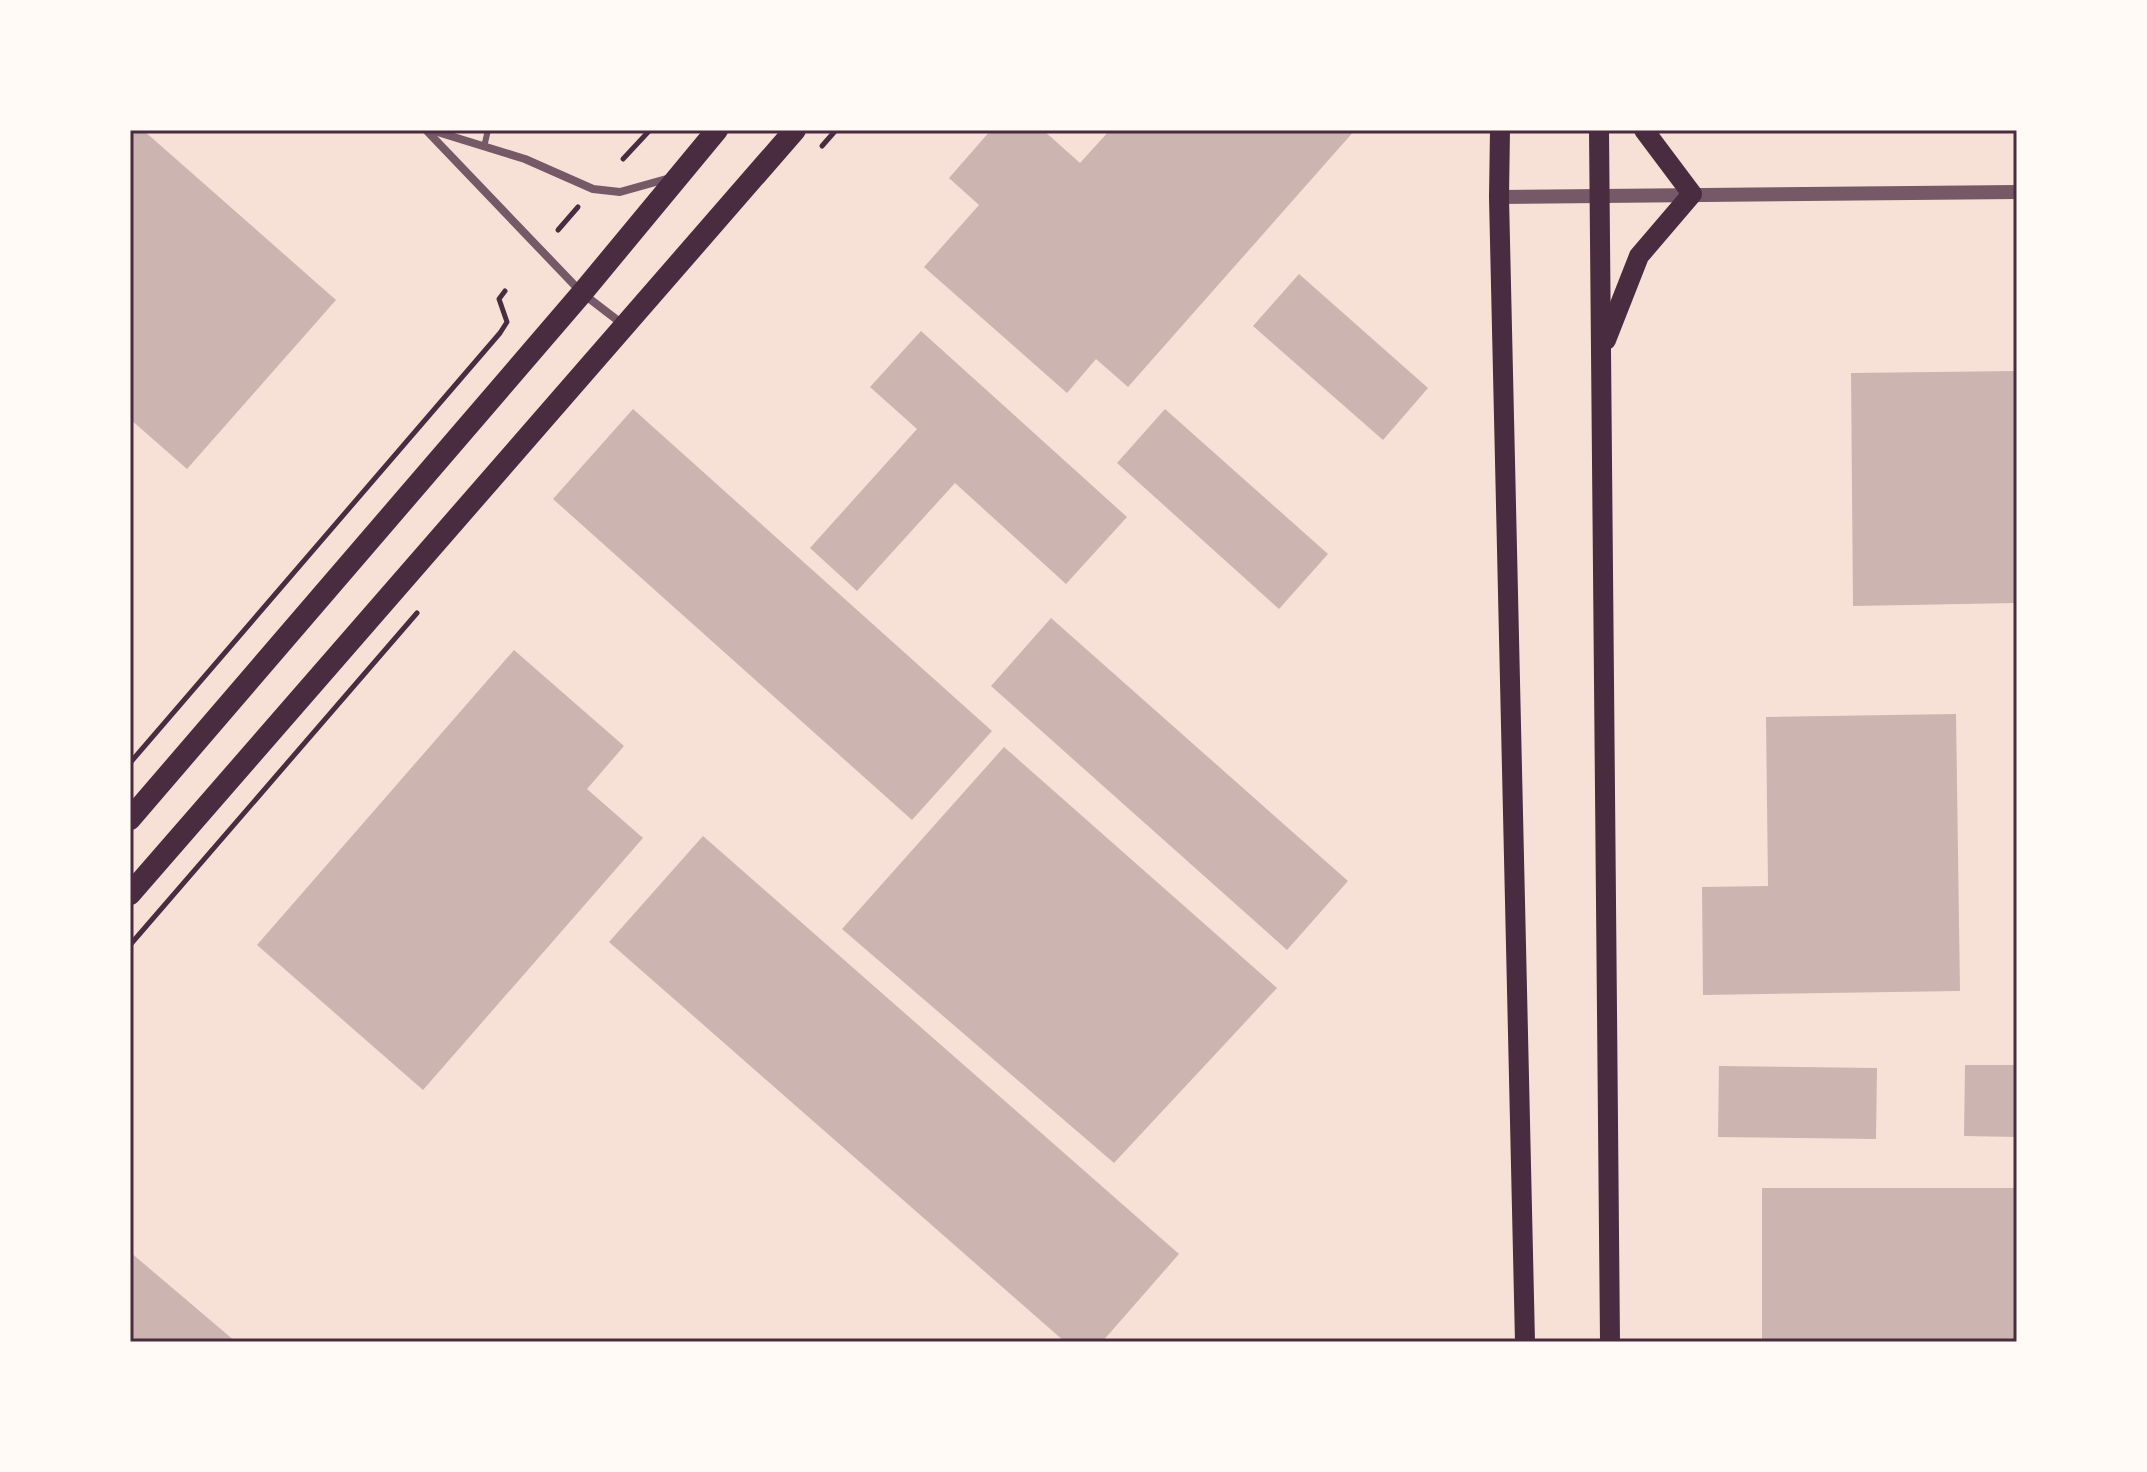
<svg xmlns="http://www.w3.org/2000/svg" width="2147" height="1472" font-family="'Public Sans',sans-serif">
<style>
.building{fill:#ccb4b1}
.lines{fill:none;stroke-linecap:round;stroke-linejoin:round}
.path{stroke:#4a2c40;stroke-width:5}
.service{stroke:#755966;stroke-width:6}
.minor{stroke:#755966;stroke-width:8}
.tertiary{stroke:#755966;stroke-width:14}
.primary{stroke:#4a2c40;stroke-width:20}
.trunk{stroke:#4a2c40;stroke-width:22}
.neatline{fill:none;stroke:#4a2c40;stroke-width:3}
</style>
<rect width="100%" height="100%" fill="#f7e1d7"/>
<g class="building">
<path d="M 130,130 L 143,130 L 336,300 L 187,469 L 130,419 Z"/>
<path d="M 991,130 L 1043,130 L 1080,163 L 1110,130 L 1355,130 L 1128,387 L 1096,359 L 1067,393 L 924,267 L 979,205 L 949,178 Z"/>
<path d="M 1299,274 L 1428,388 L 1383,440 L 1253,326 Z"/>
<path d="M 921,331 L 1127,517 L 1066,584 L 955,483 L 857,591 L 810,548 L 917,429 L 870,387 Z"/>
<path d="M 2017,371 L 2017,603 L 1853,606 L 1851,373 Z"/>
<path d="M 633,409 L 992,731 L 912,820 L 553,499 Z"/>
<path d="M 1165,409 L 1328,554 L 1279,609 L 1117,463 Z"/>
<path d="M 1051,618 L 1348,881 L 1287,950 L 991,686 Z"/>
<path d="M 514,650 L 624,746 L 587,789 L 643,838 L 423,1090 L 257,945 Z"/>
<path d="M 1956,714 L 1960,991 L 1703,995 L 1702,887 L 1768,886 L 1766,717 Z"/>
<path d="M 1004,747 L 1277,988 L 1114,1163 L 842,929 Z"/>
<path d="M 703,836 L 1179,1254 L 1102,1342 L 1065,1342 L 609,942 Z"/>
<path d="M 1965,1065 L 2017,1065 L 2017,1137 L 1964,1136 Z"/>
<path d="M 1719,1066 L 1877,1068 L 1876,1139 L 1718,1137 Z"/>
<rect x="1762" y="1188" width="255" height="154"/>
<path d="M 130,1252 L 236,1342 L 130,1342 Z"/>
</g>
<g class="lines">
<g class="path">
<path d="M 822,146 L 836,130"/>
<path d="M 623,159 L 650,130"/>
<path d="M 558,230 L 578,207"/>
<path d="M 130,763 L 500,333 L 507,322 L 499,299 L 505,291"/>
<path d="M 130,945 L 417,613"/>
</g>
<path class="service" d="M 484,147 L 488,130"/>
<g class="minor">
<path d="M 426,130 L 582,293 L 625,326"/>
<path d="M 431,130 L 525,159 L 593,189 L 620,192 L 670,178"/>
</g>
<path class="tertiary" d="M 1499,197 L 2017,192"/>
<g class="primary">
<path d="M 1500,130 L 1499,197 L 1525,1342"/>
<path d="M 1599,130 L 1610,1342"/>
<path d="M 1606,340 L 1639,256 L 1692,194 L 1644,130"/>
</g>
<g class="trunk">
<path d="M 130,819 L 582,293 L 717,130"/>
<path d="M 130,894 L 795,130"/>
</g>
</g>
<rect width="2147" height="1472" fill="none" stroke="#fffaf5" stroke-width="264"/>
<rect x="132" y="132" width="1883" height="1208" class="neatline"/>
</svg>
